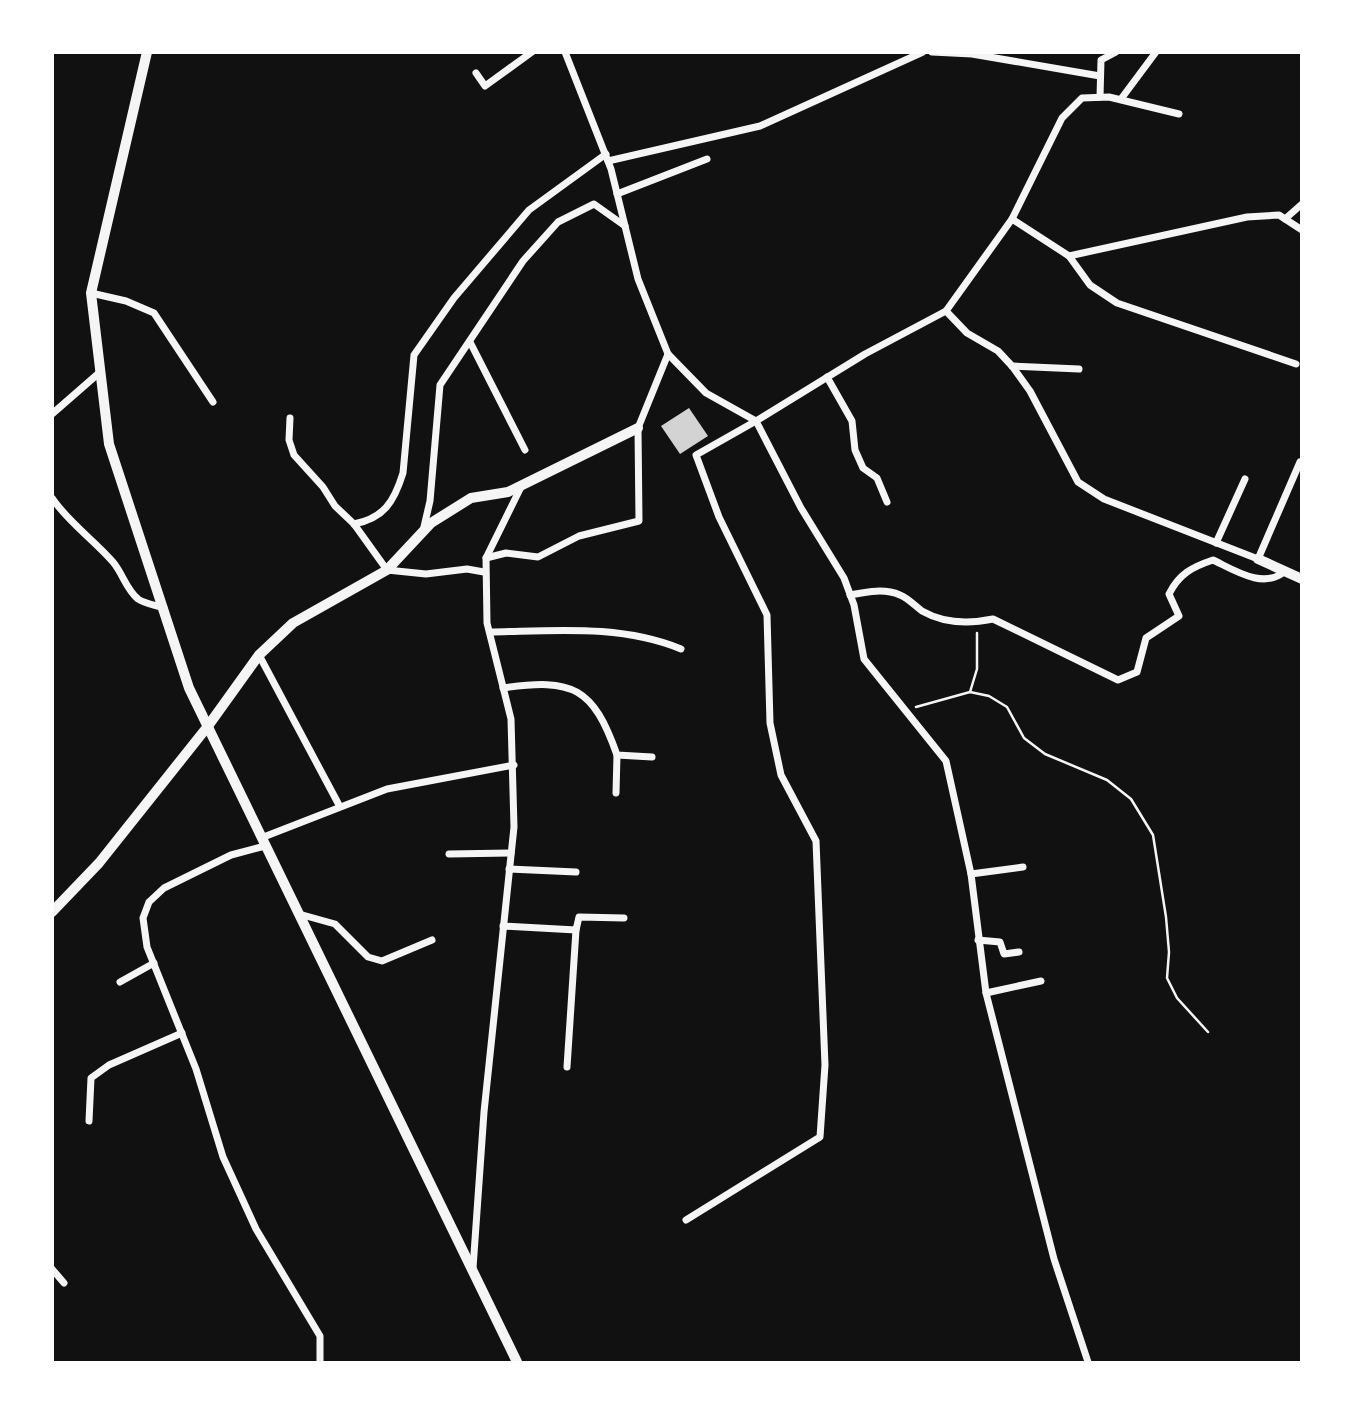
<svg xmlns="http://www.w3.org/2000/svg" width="1354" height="1415" font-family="Barlow,sans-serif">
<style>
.building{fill:#d3d3d3}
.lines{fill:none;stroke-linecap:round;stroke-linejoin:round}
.path{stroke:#f5f5f5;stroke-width:2.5}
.minor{stroke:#f5f5f5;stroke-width:7}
.tertiary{stroke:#f5f5f5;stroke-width:10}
</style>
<rect width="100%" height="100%" fill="#111"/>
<path class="building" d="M 689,408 L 708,436 L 680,454 L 661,426 Z"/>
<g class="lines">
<g class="path">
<path d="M 970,692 L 977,669 L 977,633"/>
<path d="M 916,707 L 970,692 L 989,696 L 1007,707 L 1024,738 L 1045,754 L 1107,780 L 1131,799 L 1153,835 L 1166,917 L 1169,952 L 1167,978 L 1177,998 L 1208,1032"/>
</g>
<g class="minor">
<path d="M 565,52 L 611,169 L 638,279 L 668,354 L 706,393 L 756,421"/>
<path d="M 932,52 L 972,54 L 1100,76"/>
<path d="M 476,73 L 485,86 L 532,52"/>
<path d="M 1100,97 L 1101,60 L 1116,52"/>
<path d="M 1121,99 L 1156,52"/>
<path d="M 1179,114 L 1109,97 L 1082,98 L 1062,118 L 1012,219 L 1069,256 L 1247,217 L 1279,215 L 1302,230"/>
<path d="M 608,161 L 760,126 L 923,52"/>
<path d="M 617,194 L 707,159"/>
<path d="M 1012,219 L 946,311 L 967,333 L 998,351 L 1012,366 L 1030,391 L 1078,482 L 1104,499 L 1258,559 L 1300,462"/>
<path d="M 1285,219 L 1302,204"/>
<path d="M 1069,256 L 1090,285 L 1117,303 L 1296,364"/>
<path d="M 91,293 L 126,301 L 154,313 L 213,402"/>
<path d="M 946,311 L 865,354 L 756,421 L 801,508 L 844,578 L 854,605 L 864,659 L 946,761 L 971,874 L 986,993 L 1054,1259 L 1088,1362"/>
<path d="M 470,342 L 525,450"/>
<path d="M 1012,366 L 1079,369"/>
<path d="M 827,377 L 852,421 L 855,450 L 863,468 L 877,478 L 887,502"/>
<path d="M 52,414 L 99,373"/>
<path d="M 290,418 L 289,440 L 294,455 L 323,487 L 335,506 L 354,524 L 387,570 L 426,574 L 467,569 L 484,572"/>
<path d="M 52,498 C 68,522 94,540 113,562 C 123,574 126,589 138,599 C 145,604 156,605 164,608"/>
<path d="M 354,524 C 384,518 394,502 403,473 L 414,355 L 454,298 L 529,210 L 606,154"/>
<path d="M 423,531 L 430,501 L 440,385 L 523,261 L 558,222 L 594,204 L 625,226"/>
<path d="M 1216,543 L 1245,479"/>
<path d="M 486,558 L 506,553 L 538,557 L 579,536 L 639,521 L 638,428 L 668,354"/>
<path d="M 850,595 C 866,592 884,588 900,595 C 908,598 915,606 922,611 C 943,623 969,624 993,619 L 1118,680 L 1137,672 L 1146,638 L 1179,616 L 1169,594 C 1179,574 1192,567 1213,560 C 1234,570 1264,590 1285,571"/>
<path d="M 490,632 C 554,631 620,624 681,649"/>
<path d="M 259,655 L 339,805"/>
<path d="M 503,688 C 573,678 593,687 617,755 L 652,757"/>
<path d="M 616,793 L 617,755"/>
<path d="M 261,838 L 387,789 L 514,765"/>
<path d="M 265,846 L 231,855 L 164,888 L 149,902 L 143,918 L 147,947 L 196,1069 L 223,1157 L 256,1229 L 320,1336 L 320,1362"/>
<path d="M 449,854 L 511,853"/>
<path d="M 509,869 L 576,872"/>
<path d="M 971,874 L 1023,867"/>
<path d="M 299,914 L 335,924 L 368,957 L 382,961 L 432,940"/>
<path d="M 503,926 L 576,930 L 579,917 L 624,918"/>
<path d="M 978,940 L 1000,942 L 1004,954 L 1019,952"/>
<path d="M 120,982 L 154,963"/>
<path d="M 986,993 L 1041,981"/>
<path d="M 567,1067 L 576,930"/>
<path d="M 89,1121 L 91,1078 L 109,1065 L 182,1033"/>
<path d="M 686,1220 L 820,1137 L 825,1065 L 816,841 L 781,775 L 770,723 L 767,615 L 719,517 L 696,455 L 756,421"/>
<path d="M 473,1268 L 484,1112 L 514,827 L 511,719 L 487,623 L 486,558 L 522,485"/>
<path d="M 52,1269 L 64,1283"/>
</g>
<g class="tertiary">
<path d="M 147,52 L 91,293 L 109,444 L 189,688 L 517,1362"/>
<path d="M 1258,559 L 1302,579"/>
<path d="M 52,912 L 99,863 L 208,726 L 259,655 L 293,623 L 387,570 L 431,523 L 471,498 L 508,492 L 638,428"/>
</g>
</g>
<rect width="1354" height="1415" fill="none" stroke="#ffffff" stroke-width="108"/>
</svg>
